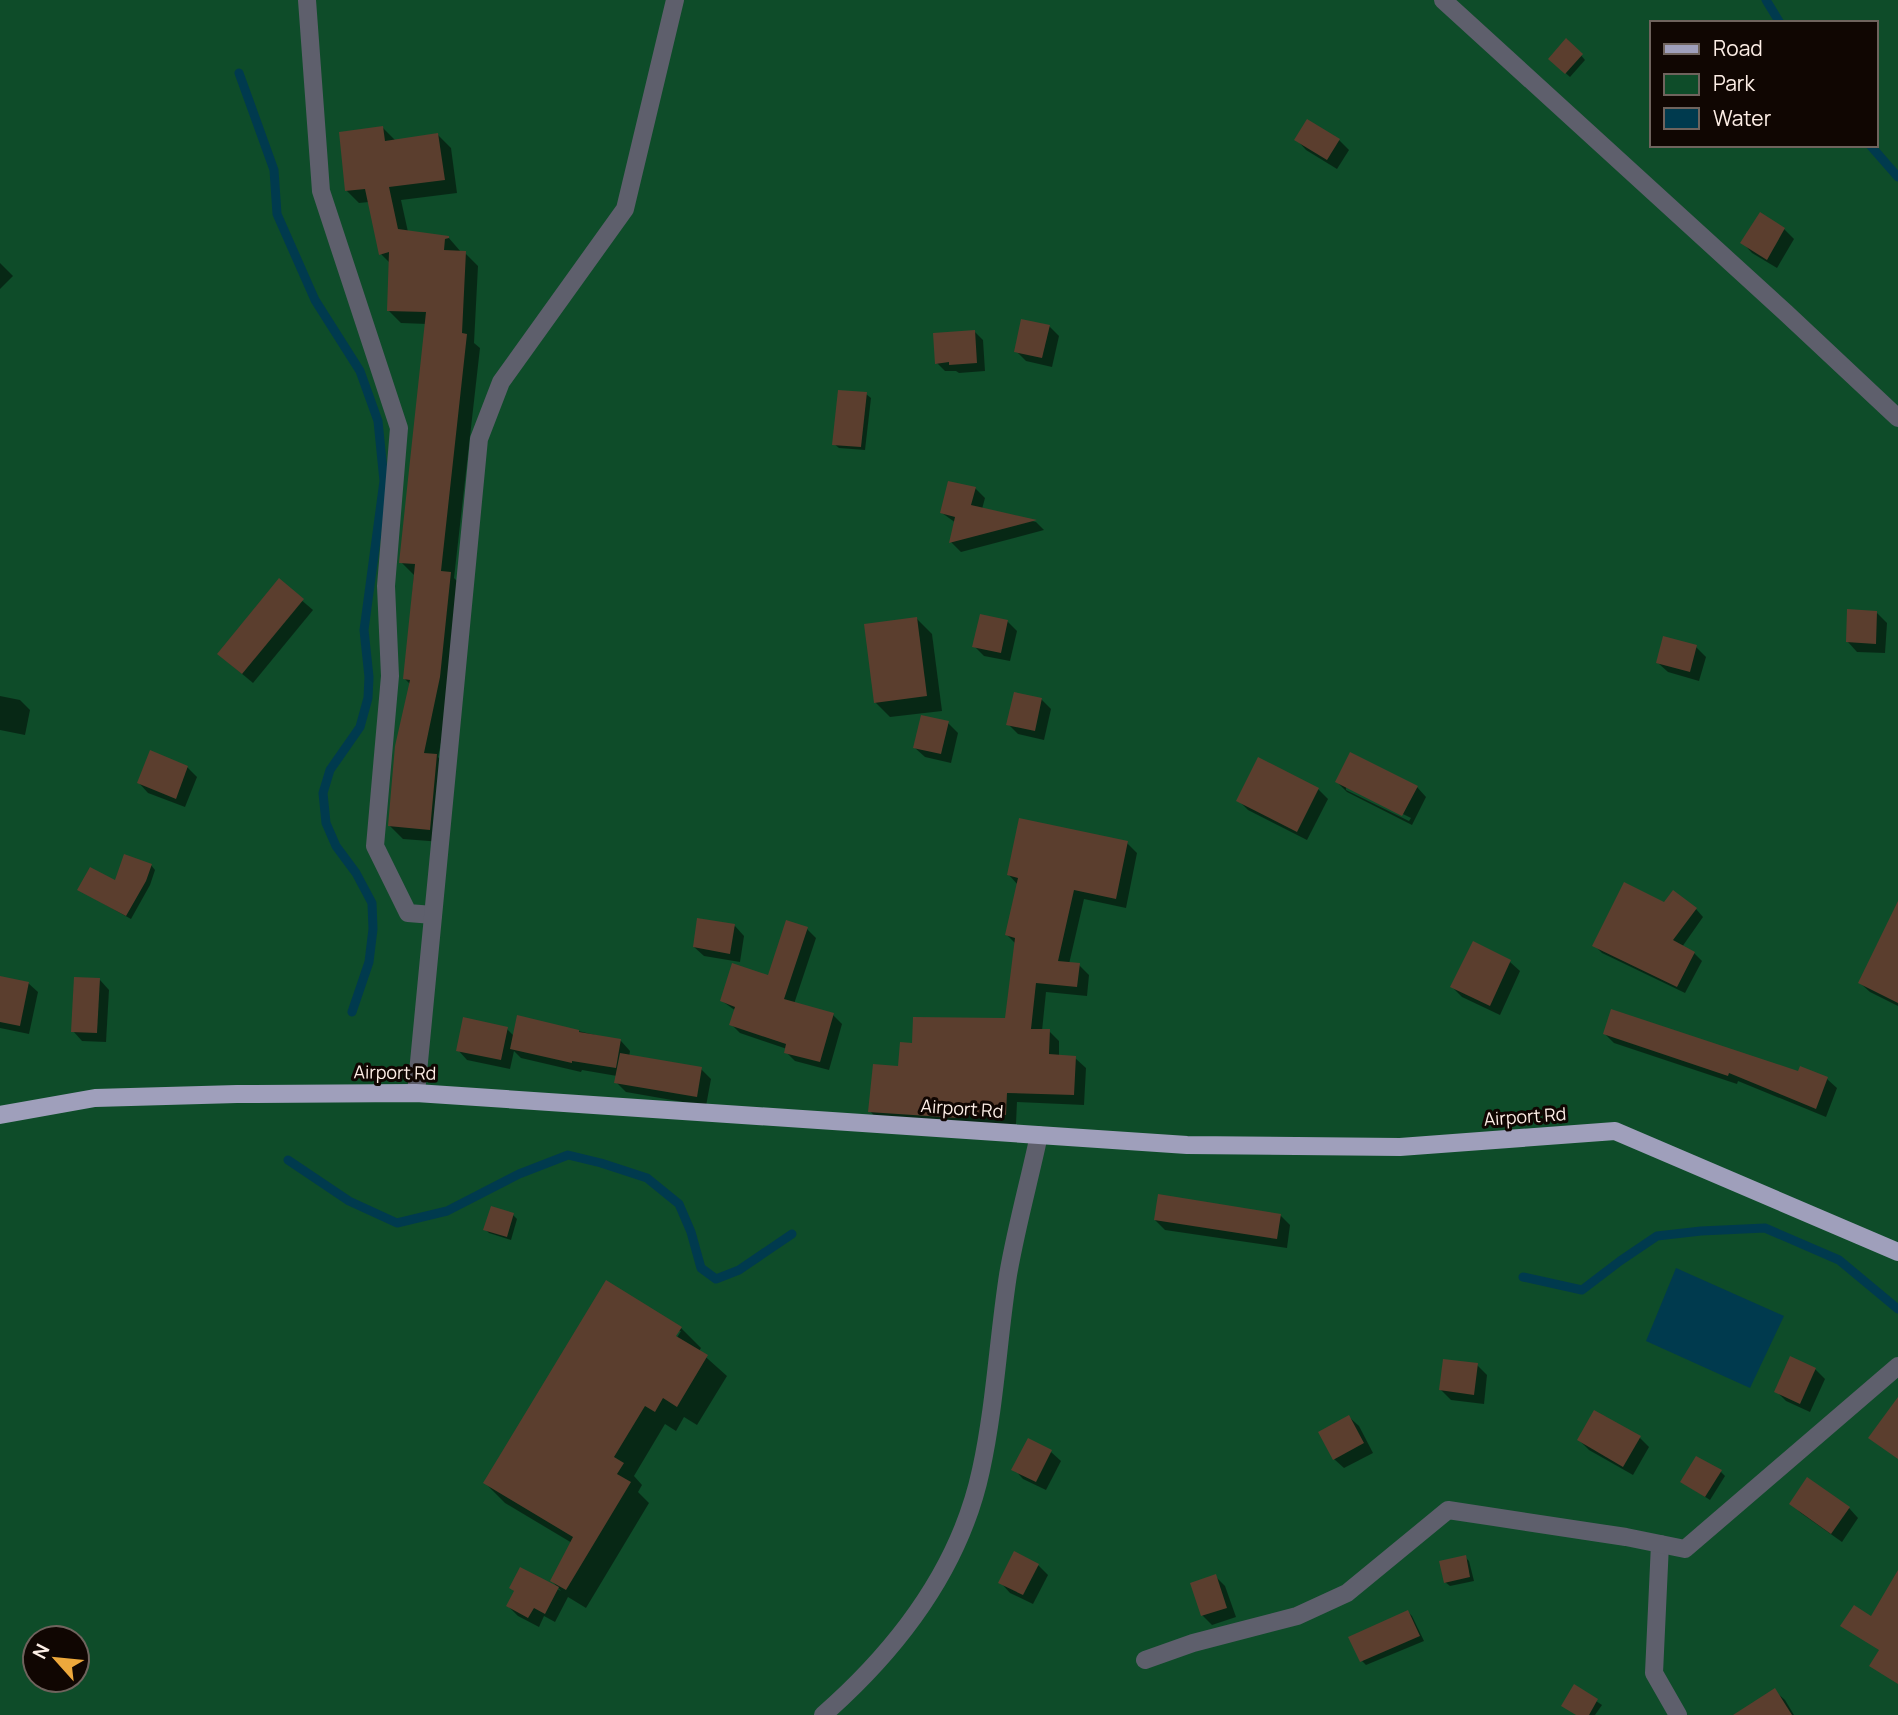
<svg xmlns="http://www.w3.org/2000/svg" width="1898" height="1715" font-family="Manrope,sans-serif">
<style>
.green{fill:#0e4c29;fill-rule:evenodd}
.water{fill:#003a4e}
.shadow{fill:#0007;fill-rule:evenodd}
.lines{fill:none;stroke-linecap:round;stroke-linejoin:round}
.stream{stroke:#003a4e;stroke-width:9}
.building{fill:#5b3e2e}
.minor{stroke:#5e5f6c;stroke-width:18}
.major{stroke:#9f9fbb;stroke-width:18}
.labels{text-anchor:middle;stroke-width:6;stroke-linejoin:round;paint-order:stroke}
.street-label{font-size:18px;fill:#fdeee6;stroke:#100602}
</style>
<rect width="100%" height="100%" fill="#301707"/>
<path class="green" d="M 0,0 L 1898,0 L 1898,1715 L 0,1715 ZM 1651,23 L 1875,23 L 1875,145 L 1651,145 ZM 35,1638 L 77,1638 L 77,1680 L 35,1680 Z"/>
<path class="water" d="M 1676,1268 L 1784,1316 L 1750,1388 L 1646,1341 Z"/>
<g class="shadow">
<path d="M 1567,39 L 1585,60 L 1570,77 L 1550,59 Z"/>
<path d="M 383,128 L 396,141 L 438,135 L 451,148 L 457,193 L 401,200 L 408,232 L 448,237 L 461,252 L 465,253 L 478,266 L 474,343 L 480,348 L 454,578 L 463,587 L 452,691 L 438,757 L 449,769 L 442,842 L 403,839 L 390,826 L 411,685 L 405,679 L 414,575 L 401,562 L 427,324 L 401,323 L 388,310 L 391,264 L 381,254 L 369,202 L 359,203 L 346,190 Z"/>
<path d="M 1297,140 L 1339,140 L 1349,150 L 1337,169 L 1306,150 Z"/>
<path d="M 1760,214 L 1784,229 L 1794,239 L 1777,268 L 1752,253 L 1743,243 Z"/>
<path d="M 0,263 L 13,276 L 0,289 Z"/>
<path d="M 1049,326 L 1059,336 L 1052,367 L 1026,361 L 1016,351 Z"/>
<path d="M 974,331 L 983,340 L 985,371 L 959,373 L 956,371 L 945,371 L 937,363 Z"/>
<path d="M 866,394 L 871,398 L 865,450 L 839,448 L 834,444 Z"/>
<path d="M 975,488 L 985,498 L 982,509 L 1036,522 L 1044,530 L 961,552 L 951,542 L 956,523 L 942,513 Z"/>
<path d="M 279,581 L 313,610 L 253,683 L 229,663 Z"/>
<path d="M 1877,613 L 1887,623 L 1885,653 L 1857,652 L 1848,642 Z"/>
<path d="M 917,619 L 932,634 L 942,711 L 890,717 L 875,702 Z"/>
<path d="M 1007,621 L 1017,631 L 1010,661 L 984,656 L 974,646 Z"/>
<path d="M 1696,647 L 1706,657 L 1699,681 L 1668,672 L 1658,663 Z"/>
<path d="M 0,696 L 20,700 L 30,710 L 25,735 L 0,730 Z"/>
<path d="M 1041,699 L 1051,709 L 1044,740 L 1018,734 L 1008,724 Z"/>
<path d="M 948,723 L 958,733 L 951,763 L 925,757 L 915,748 Z"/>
<path d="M 151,753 L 187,767 L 197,777 L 185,807 L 148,793 L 139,783 Z"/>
<path d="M 1337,782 L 1417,787 L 1426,797 L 1412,825 L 1347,792 ZM 1346,786 L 1411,818 L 1409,821 L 1346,790 Z"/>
<path d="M 1318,789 L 1328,799 L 1307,840 L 1248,810 L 1238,800 Z"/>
<path d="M 1127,843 L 1137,853 L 1126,908 L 1084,899 L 1069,964 L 1079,965 L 1089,975 L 1087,996 L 1046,992 L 1042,1031 L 1049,1031 L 1059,1041 L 1059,1057 L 1075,1058 L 1086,1068 L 1084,1105 L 1017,1102 L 1016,1124 L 880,1122 L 870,1111 L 914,1045 L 1007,1019 L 1016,944 L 1007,935 L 1018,885 L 1009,875 Z"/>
<path d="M 151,865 L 155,870 L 150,885 L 131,919 L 79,890 L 116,883 Z"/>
<path d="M 1664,905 L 1696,909 L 1703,917 L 1682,947 L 1694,953 L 1702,961 L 1685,993 L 1602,953 L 1594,945 Z"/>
<path d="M 735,926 L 744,936 L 740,962 L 704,956 L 694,947 Z"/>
<path d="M 807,929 L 816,938 L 794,1004 L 833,1015 L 842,1024 L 829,1070 L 795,1061 L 786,1052 L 787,1049 L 740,1033 L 731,1024 L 736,1011 L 722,1001 L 769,977 Z"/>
<path d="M 1898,940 L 1898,1006 L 1870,992 L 1860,983 Z"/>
<path d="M 1473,944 L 1510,962 L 1520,971 L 1500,1015 L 1462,997 L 1452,987 Z"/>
<path d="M 0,977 L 28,983 L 38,992 L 29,1034 L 0,1028 Z"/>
<path d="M 100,980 L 109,990 L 106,1042 L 82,1041 L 73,1031 Z"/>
<path d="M 518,1017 L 621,1041 L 630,1051 L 629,1057 L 701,1069 L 711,1079 L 706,1106 L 626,1092 L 616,1082 L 617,1076 L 582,1070 L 581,1072 L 521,1058 L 514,1051 L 510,1069 L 467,1060 L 458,1050 L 507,1029 L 514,1036 Z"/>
<path d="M 1605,1034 L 1799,1074 L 1801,1068 L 1827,1079 L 1837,1088 L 1826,1117 L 1738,1081 L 1737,1084 L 1614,1043 Z"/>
<path d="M 513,1215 L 517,1219 L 511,1240 L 489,1233 L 485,1229 Z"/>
<path d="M 1280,1215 L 1290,1225 L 1287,1248 L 1165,1230 L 1155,1220 Z"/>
<path d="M 606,1283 L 681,1328 L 701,1348 L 699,1351 L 727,1376 L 697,1425 L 684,1417 L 676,1431 L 665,1424 L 634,1476 L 642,1485 L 638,1492 L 649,1503 L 586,1608 L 568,1597 L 555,1622 L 544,1616 L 539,1627 L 518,1616 L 508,1606 L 515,1592 L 511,1588 L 521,1570 L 561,1591 L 552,1581 L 572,1543 L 505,1503 L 485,1483 ZM 677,1331 L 681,1331 L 673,1344 L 670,1342 Z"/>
<path d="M 1477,1365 L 1487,1375 L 1484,1404 L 1451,1400 L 1441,1390 Z"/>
<path d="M 1815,1369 L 1825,1379 L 1810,1412 L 1786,1401 L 1776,1391 Z"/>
<path d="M 1349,1417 L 1359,1426 L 1373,1453 L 1344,1468 L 1334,1459 Z"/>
<path d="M 1640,1438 L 1649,1447 L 1633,1475 L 1589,1450 L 1579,1440 Z"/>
<path d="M 1051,1452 L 1061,1461 L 1046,1490 L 1023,1479 L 1014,1469 Z"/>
<path d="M 1720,1471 L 1725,1476 L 1710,1500 L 1682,1482 Z"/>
<path d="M 1791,1504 L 1849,1508 L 1858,1518 L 1842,1542 L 1801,1513 Z"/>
<path d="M 1465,1557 L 1469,1561 L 1474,1581 L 1450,1586 L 1445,1582 Z"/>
<path d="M 1038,1565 L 1048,1575 L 1033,1604 L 1010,1593 L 1001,1583 Z"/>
<path d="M 1215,1576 L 1225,1586 L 1236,1617 L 1212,1625 L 1202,1615 Z"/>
<path d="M 1408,1612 L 1412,1616 L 1424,1641 L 1366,1665 L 1362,1661 Z"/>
<path d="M 1575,1687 L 1602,1705 L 1595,1715 L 1576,1715 Z"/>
<path d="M 1775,1691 L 1785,1700 L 1794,1715 L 1757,1715 Z"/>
</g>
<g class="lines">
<g class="stream">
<path d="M 1766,0 L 1780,23"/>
<path d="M 239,73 L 274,170 L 277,214 L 315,300 L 360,371 L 378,421 L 384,481 L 364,630 L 369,677 L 368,698 L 360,727 L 330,770 L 323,793 L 326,823 L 336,846 L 356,873 L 372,903 L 373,929 L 369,962 L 352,1012"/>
<path d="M 1870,145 L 1898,177"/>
<path d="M 288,1160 L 349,1201 L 397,1223 L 447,1211 L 519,1174 L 568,1155 L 601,1163 L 647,1178 L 679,1204 L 691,1232 L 701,1268 L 716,1279 L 739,1270 L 792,1234"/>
<path d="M 1523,1277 L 1582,1290 L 1620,1261 L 1657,1236 L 1701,1231 L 1765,1228 L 1839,1260 L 1898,1309"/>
</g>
</g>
<g class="building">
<path d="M 1566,38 L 1583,54 L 1565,74 L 1548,59 Z"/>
<path d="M 1307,119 L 1340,139 L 1327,160 L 1294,140 Z"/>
<path d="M 383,126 L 385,141 L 438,133 L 445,180 L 389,187 L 398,229 L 449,236 L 449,238 L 445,239 L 444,250 L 466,251 L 462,333 L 467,334 L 441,571 L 451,572 L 440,677 L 424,753 L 437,754 L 430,830 L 388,826 L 395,746 L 410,680 L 403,679 L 415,564 L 399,563 L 426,312 L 387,311 L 389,252 L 379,255 L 365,189 L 345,191 L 339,132 Z"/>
<path d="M 1760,212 L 1785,228 L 1767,260 L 1740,243 Z"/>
<path d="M 1021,319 L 1050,325 L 1042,358 L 1014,352 Z"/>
<path d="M 975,330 L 977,363 L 949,365 L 949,362 L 935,364 L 933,333 Z"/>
<path d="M 838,390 L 867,392 L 861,447 L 832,445 Z"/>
<path d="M 948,481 L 976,487 L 971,505 L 1037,520 L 949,543 L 955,517 L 940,513 Z"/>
<path d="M 279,578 L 304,599 L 242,674 L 217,654 Z"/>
<path d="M 1847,609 L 1877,611 L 1876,644 L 1846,642 Z"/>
<path d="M 980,614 L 1008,620 L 1001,653 L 972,647 Z"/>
<path d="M 917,617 L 927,696 L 874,703 L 864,624 Z"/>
<path d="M 1663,636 L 1697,645 L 1690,672 L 1656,663 Z"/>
<path d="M 1014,692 L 1042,698 L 1035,731 L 1006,725 Z"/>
<path d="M 921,715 L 949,721 L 941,754 L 913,748 Z"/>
<path d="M 150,750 L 188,766 L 176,799 L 137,783 Z"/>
<path d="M 1350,752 L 1418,786 L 1402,816 L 1335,782 Z"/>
<path d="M 1258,757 L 1319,788 L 1297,832 L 1236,801 Z"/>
<path d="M 1019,818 L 1128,841 L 1116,899 L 1074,890 L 1058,961 L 1080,963 L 1077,987 L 1036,983 L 1031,1029 L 1050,1029 L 1049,1054 L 1076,1056 L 1074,1095 L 1007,1093 L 1006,1115 L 958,1113 L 958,1118 L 868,1112 L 873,1064 L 898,1066 L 900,1042 L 912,1043 L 913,1017 L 1005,1018 L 1015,938 L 1005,935 L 1018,878 L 1007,875 Z"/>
<path d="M 124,854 L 152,864 L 146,881 L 126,916 L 77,890 L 90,867 L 115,880 Z"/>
<path d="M 1624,882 L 1664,902 L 1673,890 L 1697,908 L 1673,940 L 1695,952 L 1677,987 L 1592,946 Z"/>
<path d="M 1898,901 L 1898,1003 L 1858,983 Z"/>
<path d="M 697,918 L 735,924 L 730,954 L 693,947 Z"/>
<path d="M 786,920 L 808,927 L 784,999 L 834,1013 L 820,1062 L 784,1053 L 786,1044 L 729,1025 L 735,1007 L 720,1001 L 732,963 L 768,975 Z"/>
<path d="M 1473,941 L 1511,960 L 1490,1006 L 1450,987 Z"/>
<path d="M 0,976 L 29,982 L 20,1026 L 0,1022 Z"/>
<path d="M 74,977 L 100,978 L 97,1033 L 71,1032 Z"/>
<path d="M 1611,1009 L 1798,1071 L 1800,1066 L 1828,1077 L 1816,1109 L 1729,1073 L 1728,1076 L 1603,1034 Z"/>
<path d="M 517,1015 L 579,1030 L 579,1032 L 621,1039 L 616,1068 L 572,1061 L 572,1063 L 510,1049 Z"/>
<path d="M 463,1017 L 508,1027 L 501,1060 L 456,1051 Z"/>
<path d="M 620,1053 L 702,1067 L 697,1097 L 614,1083 Z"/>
<path d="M 1158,1194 L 1281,1214 L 1277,1239 L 1154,1220 Z"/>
<path d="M 491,1206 L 514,1213 L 507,1237 L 483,1230 Z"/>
<path d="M 606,1280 L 682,1327 L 676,1336 L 708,1355 L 677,1407 L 663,1398 L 655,1412 L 645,1406 L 614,1457 L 624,1463 L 617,1474 L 631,1482 L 566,1590 L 550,1581 L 573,1537 L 483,1483 Z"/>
<path d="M 1790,1356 L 1816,1368 L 1800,1404 L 1774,1392 Z"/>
<path d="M 1443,1359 L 1478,1363 L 1474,1395 L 1439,1390 Z"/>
<path d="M 1898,1397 L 1898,1459 L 1868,1438 Z"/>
<path d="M 1594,1410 L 1641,1436 L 1623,1467 L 1577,1440 Z"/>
<path d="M 1349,1415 L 1364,1443 L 1333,1460 L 1318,1432 Z"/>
<path d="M 1028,1438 L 1052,1450 L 1036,1482 L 1011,1470 Z"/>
<path d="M 1696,1456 L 1722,1470 L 1705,1497 L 1680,1482 Z"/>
<path d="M 1807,1477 L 1850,1507 L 1831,1534 L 1789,1504 Z"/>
<path d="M 1014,1551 L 1039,1564 L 1023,1595 L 998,1583 Z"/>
<path d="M 1466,1555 L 1470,1577 L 1444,1583 L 1439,1561 Z"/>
<path d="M 520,1567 L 559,1587 L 545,1614 L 534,1608 L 528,1618 L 506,1606 L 514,1591 L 509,1588 Z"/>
<path d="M 1898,1570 L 1898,1684 L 1869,1666 L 1879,1650 L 1840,1626 L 1854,1605 L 1871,1616 Z"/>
<path d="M 1216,1574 L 1227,1608 L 1201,1616 L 1190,1583 Z"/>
<path d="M 1408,1610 L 1420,1636 L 1360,1662 L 1348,1637 Z"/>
<path d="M 1574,1684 L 1598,1699 L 1589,1715 L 1576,1715 L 1561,1706 Z"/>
<path d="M 1775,1688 L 1792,1715 L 1733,1715 Z"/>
</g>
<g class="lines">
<g class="minor">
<path d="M 307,0 L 321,191 L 399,428 L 386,586 L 390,676 L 375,846 L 408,913 L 433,915"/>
<path d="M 1443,0 L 1786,313 L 1898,418"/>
<path d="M 416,1093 L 479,439 L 501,382 L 625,209 L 675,0"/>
<path d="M 1660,1544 L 1654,1673 L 1678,1715"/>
<path d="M 1145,1660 L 1193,1643 L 1297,1616 L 1347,1593 L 1448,1510 L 1626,1537 L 1685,1549 L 1898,1366"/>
<path d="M 823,1715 C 897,1650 960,1568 981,1470 C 995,1406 998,1340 1008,1275 C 1016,1228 1029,1182 1039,1135"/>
</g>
<path class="major" d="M 0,1115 L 95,1098 L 237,1094 L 416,1093 L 1187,1145 L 1400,1147 L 1615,1131 L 1898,1252"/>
</g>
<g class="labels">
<g class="street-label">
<text transform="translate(395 1073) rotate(1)" y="6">Airport Rd</text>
<text transform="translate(962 1109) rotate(4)" y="6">Airport Rd</text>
<text transform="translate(1525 1117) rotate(-4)" y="6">Airport Rd</text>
</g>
</g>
<rect x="1650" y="21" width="228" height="126" fill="#100602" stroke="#6f635d" stroke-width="2"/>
<rect x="1664" y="44" width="35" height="10" fill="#9f9fbb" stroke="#6f635d" stroke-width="2"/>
<text x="1713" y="56" font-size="21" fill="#fdeee6">Road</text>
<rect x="1664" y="74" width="35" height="21" fill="#0e4c29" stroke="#6f635d" stroke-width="2"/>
<text x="1713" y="91" font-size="21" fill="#fdeee6">Park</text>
<rect x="1664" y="108" width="35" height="21" fill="#003a4e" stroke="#6f635d" stroke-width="2"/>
<text x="1713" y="126" font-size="21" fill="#fdeee6">Water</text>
<g transform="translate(56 1659) rotate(297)"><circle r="33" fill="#100602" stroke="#6f635d" stroke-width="2"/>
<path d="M0-5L12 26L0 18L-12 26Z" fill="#eda83c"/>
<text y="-10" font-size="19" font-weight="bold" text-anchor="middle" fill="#fdeee6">N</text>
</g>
</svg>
